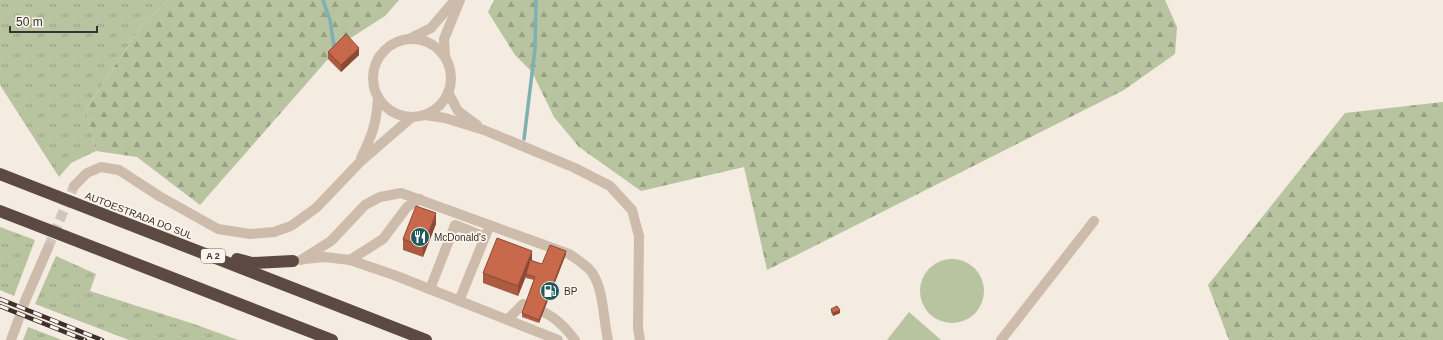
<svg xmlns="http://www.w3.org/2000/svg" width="1443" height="340" font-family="Helvetica,sans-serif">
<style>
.grass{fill:url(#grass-tufts)}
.forest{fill:url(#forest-firs)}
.green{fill:#b8c4a0}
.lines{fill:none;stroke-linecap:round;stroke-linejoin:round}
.stream{stroke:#7fb0b2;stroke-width:3.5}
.minor-tunnel{stroke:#cfc6bd;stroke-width:10;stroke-dasharray:10 5;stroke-linecap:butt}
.minor{stroke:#cdbbac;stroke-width:10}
.highway{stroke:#5c4a42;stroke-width:12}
.rail-casing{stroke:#3b302b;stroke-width:4.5}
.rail{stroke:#fbf5ee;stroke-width:3;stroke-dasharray:9;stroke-linecap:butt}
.wall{fill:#ac5a40}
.shaded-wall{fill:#8c4a34}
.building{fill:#c8694b;stroke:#8c4a34}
.labels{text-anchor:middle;stroke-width:3.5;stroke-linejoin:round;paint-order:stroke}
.shield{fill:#fbf5ee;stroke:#756b66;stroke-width:1}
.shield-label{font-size:9px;font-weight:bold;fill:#3b302b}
.street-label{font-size:10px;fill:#3b302b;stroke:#fbf5ee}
.poi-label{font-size:10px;fill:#3b302b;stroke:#fbf5ee;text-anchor:start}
</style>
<defs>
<pattern id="grass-tufts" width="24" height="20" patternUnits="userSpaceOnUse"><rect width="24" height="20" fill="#b8c4a0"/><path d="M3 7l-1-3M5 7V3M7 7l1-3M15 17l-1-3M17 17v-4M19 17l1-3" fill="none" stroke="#97a083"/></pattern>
<pattern id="forest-firs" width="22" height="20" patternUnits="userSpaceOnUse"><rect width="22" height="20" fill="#b8c4a0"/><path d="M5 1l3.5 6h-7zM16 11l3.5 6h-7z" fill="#97a083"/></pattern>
</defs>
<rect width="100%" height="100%" fill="#f4ebe1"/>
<g class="grass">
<path d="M 0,0 L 168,0 L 142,25 L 86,109 L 96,151 L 71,163 L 59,177 L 0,85 Z"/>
<path d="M 0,227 L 35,240 L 14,296 L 0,290 Z"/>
<path d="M 56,256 L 96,274 L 90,291 L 194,324 L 238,340 L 129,340 L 35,304 Z"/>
<path d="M 28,327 L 62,340 L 23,340 Z"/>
</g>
<g class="forest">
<path d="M 168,0 L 399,0 L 385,16 L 346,41 L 328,59 L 200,205 L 137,157 L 96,151 L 86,109 L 142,25 Z"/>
<path d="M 494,0 L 1165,0 L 1177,27 L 1175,54 L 1124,90 L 767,270 L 744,167 L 641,191 L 579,147 L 554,117 L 532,72 L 515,55 L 488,12 Z"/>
<path d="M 1443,102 L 1443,340 L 1229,340 L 1208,285 L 1345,113 Z"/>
</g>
<g class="green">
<circle cx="952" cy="291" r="32"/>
<path d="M 909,312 L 941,340 L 887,340 Z"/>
</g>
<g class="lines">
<g class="stream">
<path d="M 323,0 L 330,20 L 334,47"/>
<path d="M 524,139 L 535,49 L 536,0"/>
</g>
<g class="minor-tunnel">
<path d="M 48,248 L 74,186"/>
<path d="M 18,321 L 25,301"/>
</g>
<g class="minor">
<path d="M 409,39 L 431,28 L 455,0"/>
<circle cx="412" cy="78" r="39"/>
<path d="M 445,56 L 444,39 L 460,0"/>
<path d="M 448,92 L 458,111 L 477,125"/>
<path d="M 425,115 L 445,118 L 484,130 L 575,168 L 610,186 L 632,210 L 639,236 L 638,328 L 640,340"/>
<path d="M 361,158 C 372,136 377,122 378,97"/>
<path d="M 74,186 L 87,173 L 101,167 L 119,170 L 159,196 L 218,229 L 250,234 L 274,232 L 291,226 L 316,208 L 360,162 L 412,117"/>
<path d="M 304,259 L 325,257 L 350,260 L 394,275 L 558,340"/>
<path d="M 301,260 L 331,241 L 365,205 L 380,197 L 401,193 L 569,254 C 575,258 583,263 589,269 C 604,284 603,320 608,340"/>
<path d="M 350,260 L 383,239 L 407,207 L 420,199"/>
<path d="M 430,289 L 455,225 L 485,237"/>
<path d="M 25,301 L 48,248"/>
<path d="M 459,301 L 487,232"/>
<path d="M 507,320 L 523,304 C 548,312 559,319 575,340"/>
<path d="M 11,340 L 18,321"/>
<path d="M 1001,340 L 1094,221"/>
</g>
<g class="highway">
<path d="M 0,174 L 426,340"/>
<path d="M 0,211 L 332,340"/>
<path d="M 237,259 L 252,263 L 293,261"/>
</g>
<defs>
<g id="rail">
<path d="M 0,299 L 102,340"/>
<path d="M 0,306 L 85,340"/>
</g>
</defs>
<use href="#rail" class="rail-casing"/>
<use href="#rail" class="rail"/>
</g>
<g class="wall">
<path d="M 328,52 L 359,55 L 341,72 L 328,59 Z"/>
<path d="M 436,224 L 423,257 L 403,250 L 403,239 Z"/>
<path d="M 566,254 L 539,323 L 522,317 L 522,313 L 534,280 L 526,278 L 526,276 L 518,296 L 483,283 L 483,273 L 532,261 L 542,264 Z"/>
<path d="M 831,309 L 840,313 L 833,316 L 831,312 Z"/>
</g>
<g class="shaded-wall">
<path d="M 359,48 L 359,55 L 341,72 L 341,65 Z"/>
<path d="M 436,213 L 436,224 L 423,257 L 423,247 Z"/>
<path d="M 532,251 L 532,261 L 526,274 L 526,276 L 518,296 L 518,286 Z"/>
<path d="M 566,251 L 566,254 L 539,323 L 539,320 Z"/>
<path d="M 840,310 L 840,313 L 833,316 L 833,313 Z"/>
</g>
<g class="building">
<path d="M 346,34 L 359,48 L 341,65 L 328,52 Z"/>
<path d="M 416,206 L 436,213 L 423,247 L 403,239 Z"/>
<path d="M 497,238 L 532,251 L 518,286 L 483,273 Z"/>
<path d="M 550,245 L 566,251 L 539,320 L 522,313 L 535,277 L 526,274 L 530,260 L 542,264 Z"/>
<path d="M 837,306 L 840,310 L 833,313 L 831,309 Z"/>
</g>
<defs>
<symbol id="restaurant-disc" viewBox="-11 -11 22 22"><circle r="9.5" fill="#1f5a5e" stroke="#fbf5ee"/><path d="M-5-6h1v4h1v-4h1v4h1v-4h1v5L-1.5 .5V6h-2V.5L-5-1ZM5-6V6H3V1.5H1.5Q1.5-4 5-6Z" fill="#fff"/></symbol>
<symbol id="fuel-disc" viewBox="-11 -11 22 22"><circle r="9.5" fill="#1f5a5e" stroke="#fbf5ee"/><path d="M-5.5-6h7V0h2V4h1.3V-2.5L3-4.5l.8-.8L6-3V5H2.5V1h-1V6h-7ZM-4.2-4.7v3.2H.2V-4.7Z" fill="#fff"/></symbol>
</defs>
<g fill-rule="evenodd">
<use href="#restaurant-disc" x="409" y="226" width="22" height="22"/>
<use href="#fuel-disc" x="539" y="280" width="22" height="22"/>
</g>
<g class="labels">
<rect class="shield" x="201" y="249" width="24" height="14" rx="3"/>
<g class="shield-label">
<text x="213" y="259">A 2</text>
</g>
<g class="street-label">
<text transform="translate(139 215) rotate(21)" y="4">AUTOESTRADA DO SUL</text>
</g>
<g class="poi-label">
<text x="434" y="241">McDonald's</text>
<text x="564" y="295">BP</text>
</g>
</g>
<path d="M10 26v6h87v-6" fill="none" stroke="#3b302b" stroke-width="2"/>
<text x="16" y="26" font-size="12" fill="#3b302b" stroke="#fbf5ee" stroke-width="3" paint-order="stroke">50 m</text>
</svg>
